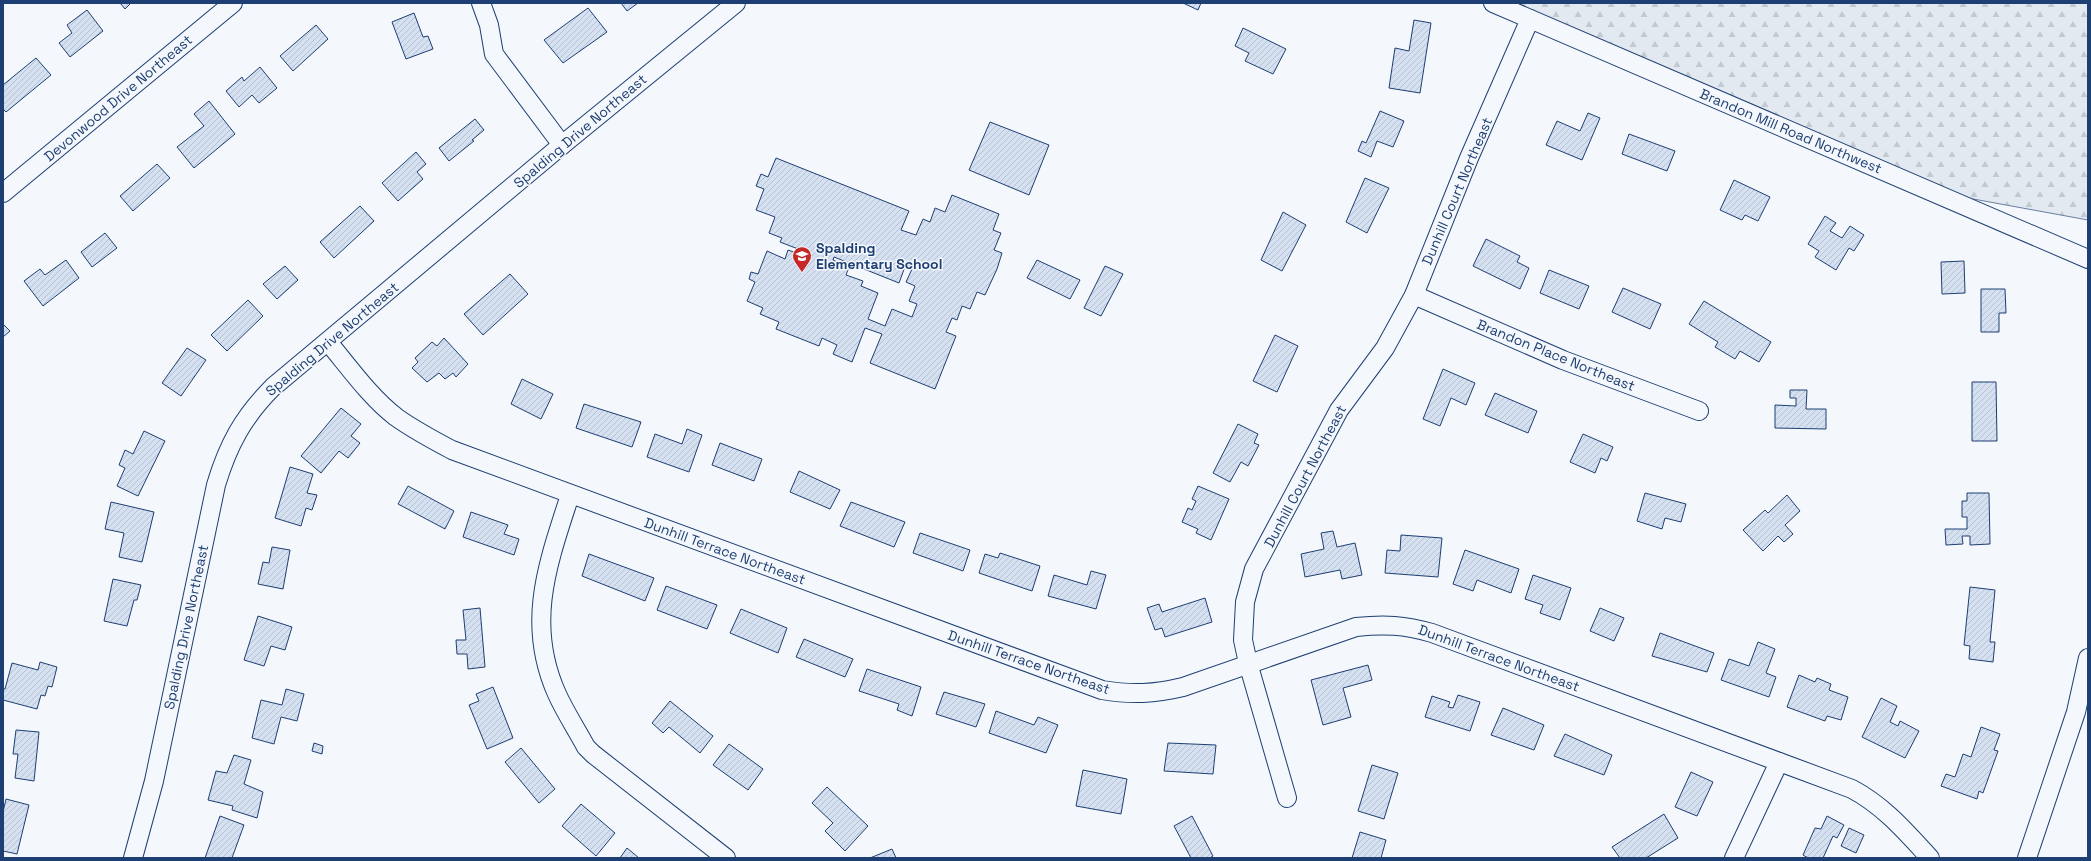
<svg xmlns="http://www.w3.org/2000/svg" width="2091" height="861" font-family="'Space Grotesk',sans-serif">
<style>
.forest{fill:url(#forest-firs);stroke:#687fa3}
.building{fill:url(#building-hatch);stroke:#1d3f73;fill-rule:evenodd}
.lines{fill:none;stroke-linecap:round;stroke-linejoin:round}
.minor-casing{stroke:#1d3f73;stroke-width:20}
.minor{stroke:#f4f7fb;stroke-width:18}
.labels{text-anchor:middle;stroke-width:3;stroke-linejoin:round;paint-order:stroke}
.street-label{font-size:14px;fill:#1d3f73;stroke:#f4f7fb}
.poi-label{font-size:14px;font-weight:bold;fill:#1d3f73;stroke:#f4f7fb;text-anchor:start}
</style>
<defs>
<pattern id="forest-firs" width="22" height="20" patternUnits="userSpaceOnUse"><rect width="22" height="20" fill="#e3e9f0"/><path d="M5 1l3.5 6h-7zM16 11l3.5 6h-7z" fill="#c2c9d1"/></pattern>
<pattern id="building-hatch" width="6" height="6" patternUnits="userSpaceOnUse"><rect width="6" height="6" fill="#d5e0f0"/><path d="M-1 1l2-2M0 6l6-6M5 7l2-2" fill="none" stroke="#b6c1d1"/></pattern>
</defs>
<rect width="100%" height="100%" fill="#f4f7fb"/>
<path class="forest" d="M 1504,3 L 2088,3 L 2088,220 L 1935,192 Z"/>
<g class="building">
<path d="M 120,3 L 131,3 L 125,9 Z"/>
<path d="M 621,3 L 638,3 L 627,11 Z"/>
<path d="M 1183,3 L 1201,3 L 1198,10 Z"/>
<path d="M 588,8 L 607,32 L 563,63 L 544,40 Z"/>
<path d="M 87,10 L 103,31 L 70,57 L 59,43 L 72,33 L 67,25 Z"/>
<path d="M 414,13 L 423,37 L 428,36 L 433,49 L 406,59 L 392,22 Z"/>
<path d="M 1414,20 L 1431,23 L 1420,93 L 1389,88 L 1395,48 L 1409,51 Z"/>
<path d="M 316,25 L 328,39 L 293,71 L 280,56 Z"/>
<path d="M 1243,28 L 1286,49 L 1273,74 L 1245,61 L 1249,53 L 1235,46 Z"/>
<path d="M 36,58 L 51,75 L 6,112 L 3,109 L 3,85 Z"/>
<path d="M 260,67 L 277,88 L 259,103 L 252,95 L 239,107 L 226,91 L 242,77 L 244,81 Z"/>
<path d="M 209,101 L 235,134 L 194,168 L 177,147 L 204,126 L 194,114 Z"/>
<path d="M 1380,111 L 1404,121 L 1393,147 L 1377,141 L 1371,157 L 1358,151 L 1362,141 L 1366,143 Z"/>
<path d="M 1588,113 L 1600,118 L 1582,160 L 1546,145 L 1557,121 L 1580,131 Z"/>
<path d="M 475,119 L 484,130 L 472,140 L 474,141 L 449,161 L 439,148 Z"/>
<path d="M 990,122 L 1049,145 L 1029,195 L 969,170 Z"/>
<path d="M 1629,134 L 1675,151 L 1667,171 L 1622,154 Z"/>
<path d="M 416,152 L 426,164 L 417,172 L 423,179 L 398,201 L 382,183 Z"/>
<path d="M 776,158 L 909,211 L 901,230 L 916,235 L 923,219 L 930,222 L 935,208 L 945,212 L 952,195 L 999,214 L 993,230 L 1001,233 L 994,250 L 1002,253 L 997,269 L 985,295 L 977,292 L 970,309 L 962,306 L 957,320 L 952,318 L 946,332 L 956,336 L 935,389 L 870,363 L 882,334 L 865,328 L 852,362 L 833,354 L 837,345 L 822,338 L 819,346 L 776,329 L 779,322 L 760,314 L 763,308 L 747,301 L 755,282 L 749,279 L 751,272 L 758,274 L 767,251 L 785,259 L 788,250 L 805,256 L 806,252 L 780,242 L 782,238 L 769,233 L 775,217 L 756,210 L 764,189 L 756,186 L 761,174 L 768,177 ZM 834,257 L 899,283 L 906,264 L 913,267 L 906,282 L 915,286 L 909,301 L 917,304 L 912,317 L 892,309 L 885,326 L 868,319 L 878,293 L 861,286 L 863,281 L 846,275 L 849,267 L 833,260 Z"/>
<path d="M 157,164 L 170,178 L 133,211 L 120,196 Z"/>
<path d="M 1365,178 L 1389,188 L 1367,233 L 1346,222 Z"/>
<path d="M 1734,180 L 1770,197 L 1758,221 L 1745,215 L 1742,220 L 1720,210 Z"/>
<path d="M 360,206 L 374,221 L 334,258 L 320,242 Z"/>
<path d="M 1283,212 L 1306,225 L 1282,271 L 1261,260 Z"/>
<path d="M 1825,216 L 1836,223 L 1830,231 L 1842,238 L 1850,226 L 1864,235 L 1854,251 L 1849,248 L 1836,270 L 1815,257 L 1819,251 L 1808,244 Z"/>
<path d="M 105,233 L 117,248 L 92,267 L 81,252 Z"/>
<path d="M 1486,239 L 1520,256 L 1517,262 L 1529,268 L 1520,289 L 1473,266 Z"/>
<path d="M 66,260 L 79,278 L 43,306 L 24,281 L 40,269 L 45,275 Z"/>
<path d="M 1037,260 L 1080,280 L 1070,299 L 1027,278 Z"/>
<path d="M 1964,261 L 1965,293 L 1942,294 L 1941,262 Z"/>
<path d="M 285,266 L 298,280 L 277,299 L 263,284 Z"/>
<path d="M 1105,266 L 1123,274 L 1101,316 L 1084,308 Z"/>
<path d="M 1549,270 L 1589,286 L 1579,309 L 1540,293 Z"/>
<path d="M 510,274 L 528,294 L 483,335 L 464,314 Z"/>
<path d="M 1623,288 L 1661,304 L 1650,329 L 1612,312 Z"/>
<path d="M 1981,289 L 2005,289 L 2006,313 L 1999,313 L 1999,332 L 1981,332 Z"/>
<path d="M 248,300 L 263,316 L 227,351 L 211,335 Z"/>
<path d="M 1704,301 L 1771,342 L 1759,362 L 1740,351 L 1735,359 L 1715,347 L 1718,342 L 1689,324 Z"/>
<path d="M 3,324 L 10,331 L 3,337 Z"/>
<path d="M 1275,335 L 1298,346 L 1277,392 L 1253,381 Z"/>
<path d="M 444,338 L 468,364 L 456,377 L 453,373 L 445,379 L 439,373 L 427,382 L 412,368 L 418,362 L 415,358 L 432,342 L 437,346 Z"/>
<path d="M 187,348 L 206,360 L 181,396 L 162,383 Z"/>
<path d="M 1443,369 L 1475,383 L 1466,405 L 1451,398 L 1440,426 L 1423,419 Z"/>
<path d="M 522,379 L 553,394 L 541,419 L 511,404 Z"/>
<path d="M 1972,382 L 1996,382 L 1997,441 L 1972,441 Z"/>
<path d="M 1790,390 L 1807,390 L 1806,409 L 1826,409 L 1826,429 L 1775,428 L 1775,405 L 1796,406 L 1796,398 L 1790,398 Z"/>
<path d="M 1495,393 L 1537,411 L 1528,433 L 1485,415 Z"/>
<path d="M 584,404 L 641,422 L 632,447 L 576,428 Z"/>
<path d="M 341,408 L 361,424 L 351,436 L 360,443 L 348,458 L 339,451 L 321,473 L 301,456 Z"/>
<path d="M 1238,424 L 1258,434 L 1254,443 L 1259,445 L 1248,466 L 1241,462 L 1230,482 L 1213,473 Z"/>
<path d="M 687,429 L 702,435 L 689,472 L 647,457 L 655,434 L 682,444 Z"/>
<path d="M 144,431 L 165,441 L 138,496 L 117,486 L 125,468 L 119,465 L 125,450 L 133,454 Z"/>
<path d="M 1583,434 L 1613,447 L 1607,461 L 1601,458 L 1595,473 L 1570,462 Z"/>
<path d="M 720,443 L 762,459 L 754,481 L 712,465 Z"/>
<path d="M 290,467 L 313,474 L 307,493 L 317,495 L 312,510 L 306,508 L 301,526 L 275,518 Z"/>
<path d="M 799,471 L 840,490 L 830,509 L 790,492 Z"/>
<path d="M 408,486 L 454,511 L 445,529 L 398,504 Z"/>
<path d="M 1198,486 L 1229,499 L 1211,540 L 1196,533 L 1198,529 L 1182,522 L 1188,508 L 1192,510 L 1196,501 L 1192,499 Z"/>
<path d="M 1645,493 L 1686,504 L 1681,522 L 1665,518 L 1662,529 L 1637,521 Z"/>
<path d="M 1967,493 L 1989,493 L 1990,544 L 1970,545 L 1970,536 L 1962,536 L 1963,544 L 1946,545 L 1945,529 L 1967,529 L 1967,517 L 1962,517 L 1962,501 L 1967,501 Z"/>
<path d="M 1787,495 L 1800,511 L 1785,525 L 1793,534 L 1784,542 L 1778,536 L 1763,551 L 1743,530 L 1765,510 L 1768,513 Z"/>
<path d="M 111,502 L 154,512 L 142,562 L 119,557 L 124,533 L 105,529 Z"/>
<path d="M 851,502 L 905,522 L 894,547 L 840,526 Z"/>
<path d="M 471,512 L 508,525 L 504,534 L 519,539 L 514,555 L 463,537 Z"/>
<path d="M 1333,531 L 1337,547 L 1355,543 L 1362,575 L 1342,579 L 1340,570 L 1305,577 L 1301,554 L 1324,549 L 1321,533 Z"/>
<path d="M 920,533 L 970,550 L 963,571 L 913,553 Z"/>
<path d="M 1401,535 L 1442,538 L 1438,577 L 1385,573 L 1387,550 L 1400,551 Z"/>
<path d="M 272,547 L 290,550 L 283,589 L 258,584 L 263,562 L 269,563 Z"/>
<path d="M 1465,550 L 1519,569 L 1511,593 L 1477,580 L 1473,591 L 1453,584 Z"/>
<path d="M 1000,553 L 1040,566 L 1032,591 L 979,573 L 985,554 L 998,558 Z"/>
<path d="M 589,554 L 654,578 L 645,601 L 582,576 Z"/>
<path d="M 1091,571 L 1106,575 L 1096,609 L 1048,596 L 1054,575 L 1087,585 Z"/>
<path d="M 1533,575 L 1571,588 L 1560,620 L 1540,613 L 1543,605 L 1525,599 Z"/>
<path d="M 113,579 L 141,585 L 137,600 L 134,600 L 127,626 L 104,621 Z"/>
<path d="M 666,586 L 717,605 L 707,629 L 657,610 Z"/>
<path d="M 1970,587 L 1995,590 L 1990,642 L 1995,642 L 1993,662 L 1969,659 L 1970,646 L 1964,645 Z"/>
<path d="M 1205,598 L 1212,622 L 1165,637 L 1162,628 L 1155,630 L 1147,608 L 1159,604 L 1162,612 Z"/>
<path d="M 480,608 L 485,667 L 468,669 L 467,654 L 457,654 L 456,640 L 466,640 L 463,610 Z"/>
<path d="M 1600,608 L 1624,618 L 1614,641 L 1590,631 Z"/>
<path d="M 741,609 L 787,628 L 778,653 L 730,633 Z"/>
<path d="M 258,616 L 292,627 L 285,650 L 271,646 L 264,666 L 244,660 Z"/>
<path d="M 1660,633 L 1714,653 L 1707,672 L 1652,656 Z"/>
<path d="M 804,639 L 853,659 L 845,677 L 796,657 Z"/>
<path d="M 1758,642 L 1775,649 L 1766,673 L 1776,677 L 1769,697 L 1721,680 L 1729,659 L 1749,666 Z"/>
<path d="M 40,662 L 57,667 L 52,687 L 48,686 L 45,696 L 41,695 L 37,709 L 3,700 L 3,689 L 5,689 L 12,663 L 38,670 Z"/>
<path d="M 1368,665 L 1372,680 L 1343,688 L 1351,717 L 1323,725 L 1311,680 Z"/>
<path d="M 867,669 L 921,687 L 912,716 L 897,710 L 899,704 L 859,691 Z"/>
<path d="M 1799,675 L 1815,682 L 1817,678 L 1831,684 L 1829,690 L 1848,697 L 1841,720 L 1827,716 L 1825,721 L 1787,707 Z"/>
<path d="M 493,687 L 513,738 L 487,749 L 469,705 L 479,701 L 476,694 Z"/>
<path d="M 286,689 L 304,694 L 297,721 L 281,717 L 274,744 L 252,738 L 261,700 L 282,705 Z"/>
<path d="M 944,692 L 985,704 L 976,727 L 936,714 Z"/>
<path d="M 1458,695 L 1480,702 L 1470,731 L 1425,717 L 1432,696 L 1450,702 L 1448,707 L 1453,708 Z"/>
<path d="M 1881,698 L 1897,706 L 1890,722 L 1898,726 L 1900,721 L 1919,731 L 1905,758 L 1862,737 Z"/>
<path d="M 670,701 L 713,736 L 700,753 L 669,727 L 663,733 L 652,723 Z"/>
<path d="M 1503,708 L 1544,725 L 1534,750 L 1491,735 Z"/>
<path d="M 996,711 L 1034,725 L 1038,717 L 1058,725 L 1046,753 L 989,733 Z"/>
<path d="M 1981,727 L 2000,734 L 1994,750 L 1998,751 L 1983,793 L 1979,791 L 1977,799 L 1941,786 L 1946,774 L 1955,777 L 1963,754 L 1971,757 Z"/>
<path d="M 16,730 L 39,732 L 34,781 L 15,778 L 18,754 L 13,754 Z"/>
<path d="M 1565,734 L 1612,755 L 1604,775 L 1554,756 Z"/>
<path d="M 314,743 L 323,746 L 322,754 L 312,751 Z"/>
<path d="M 1168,743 L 1216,745 L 1213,774 L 1164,771 Z"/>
<path d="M 729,744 L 763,769 L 748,790 L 713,765 Z"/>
<path d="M 521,748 L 555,789 L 539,803 L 505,762 Z"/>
<path d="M 234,755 L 251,760 L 244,784 L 263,792 L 257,818 L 232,810 L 233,806 L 208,800 L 216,771 L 227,773 Z"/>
<path d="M 1372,765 L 1398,773 L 1384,819 L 1358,811 Z"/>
<path d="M 1083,770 L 1127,779 L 1121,814 L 1076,806 Z"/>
<path d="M 1691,772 L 1713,782 L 1697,816 L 1675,807 Z"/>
<path d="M 827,787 L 868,826 L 845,851 L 825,831 L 833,823 L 812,803 Z"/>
<path d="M 6,799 L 29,805 L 17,854 L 3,851 L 3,812 Z"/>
<path d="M 581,804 L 615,833 L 596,856 L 562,826 Z"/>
<path d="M 1664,814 L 1678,838 L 1646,858 L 1620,858 L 1612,847 Z"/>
<path d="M 220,816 L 244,825 L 232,858 L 205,858 Z"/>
<path d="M 1192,816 L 1213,856 L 1210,858 L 1191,858 L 1174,826 Z"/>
<path d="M 1827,816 L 1844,825 L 1837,838 L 1833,836 L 1823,858 L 1808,858 L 1803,855 L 1815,828 L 1821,829 Z"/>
<path d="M 1849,828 L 1864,835 L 1856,853 L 1841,846 Z"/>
<path d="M 1360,832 L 1386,840 L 1381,858 L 1352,858 Z"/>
<path d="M 627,848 L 639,858 L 620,858 Z"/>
<path d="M 892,849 L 896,858 L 870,858 Z"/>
</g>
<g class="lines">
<defs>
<g id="minor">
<path d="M 481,3 L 489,25 L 494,54 L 562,145"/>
<path d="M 1493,3 L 2088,259"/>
<path d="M 3,193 L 233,3"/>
<path d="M 1414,295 L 1563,360 L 1699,411"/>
<path d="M 328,342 C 349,367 370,397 396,417 C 414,430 433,440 452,450 L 1102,690 C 1132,695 1154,694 1183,687 L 1356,627 C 1385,624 1404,625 1432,633 L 1852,789 C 1884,806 1906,832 1930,858"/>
<path d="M 570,495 C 548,563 525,623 557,694 C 565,712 577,730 586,747 L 593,754 L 726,858"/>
<path d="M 1287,798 L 1248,663 L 1243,640 L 1245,602 L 1254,569 L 1339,410 L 1385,348 L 1414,295 L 1469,158 L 1530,19"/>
<path d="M 133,858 L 154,781 L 216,485 C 228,445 243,417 273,387 L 562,145 L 736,3"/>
<path d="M 1734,858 L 1779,762"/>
<path d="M 2027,858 L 2076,712 L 2088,658"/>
</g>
</defs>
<use href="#minor" class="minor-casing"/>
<use href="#minor" class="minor"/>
</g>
<defs>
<symbol id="school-pin" viewBox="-11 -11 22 30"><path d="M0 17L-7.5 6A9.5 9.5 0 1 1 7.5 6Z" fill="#c62828" stroke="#f4f7fb"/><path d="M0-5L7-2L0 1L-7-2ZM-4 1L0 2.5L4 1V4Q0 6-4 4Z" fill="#fff"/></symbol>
</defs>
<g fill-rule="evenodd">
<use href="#school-pin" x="791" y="245" width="22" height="30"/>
</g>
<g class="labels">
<g class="street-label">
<text transform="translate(118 98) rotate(-40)" y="5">Devonwood Drive Northeast</text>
<text transform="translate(580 131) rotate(-40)" y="5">Spalding Drive Northeast</text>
<text transform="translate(1791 131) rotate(23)" y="5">Brandon Mill Road Northwest</text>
<text transform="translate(1457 191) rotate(-67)" y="5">Dunhill Court Northeast</text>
<text transform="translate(332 339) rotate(-40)" y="5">Spalding Drive Northeast</text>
<text transform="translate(1556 355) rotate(22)" y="5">Brandon Place Northeast</text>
<text transform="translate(1305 476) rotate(-62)" y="5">Dunhill Court Northeast</text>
<text transform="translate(725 551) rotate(20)" y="5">Dunhill Terrace Northeast</text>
<text transform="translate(186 627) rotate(-78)" y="5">Spalding Drive Northeast</text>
<text transform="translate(1499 658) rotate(20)" y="5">Dunhill Terrace Northeast</text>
<text transform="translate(1029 662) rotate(19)" y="5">Dunhill Terrace Northeast</text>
</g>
<g class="poi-label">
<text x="816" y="253">Spalding<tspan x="816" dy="16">Elementary School</tspan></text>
</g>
</g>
<rect width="2091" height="861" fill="none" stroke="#1d3f73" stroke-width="8"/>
</svg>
